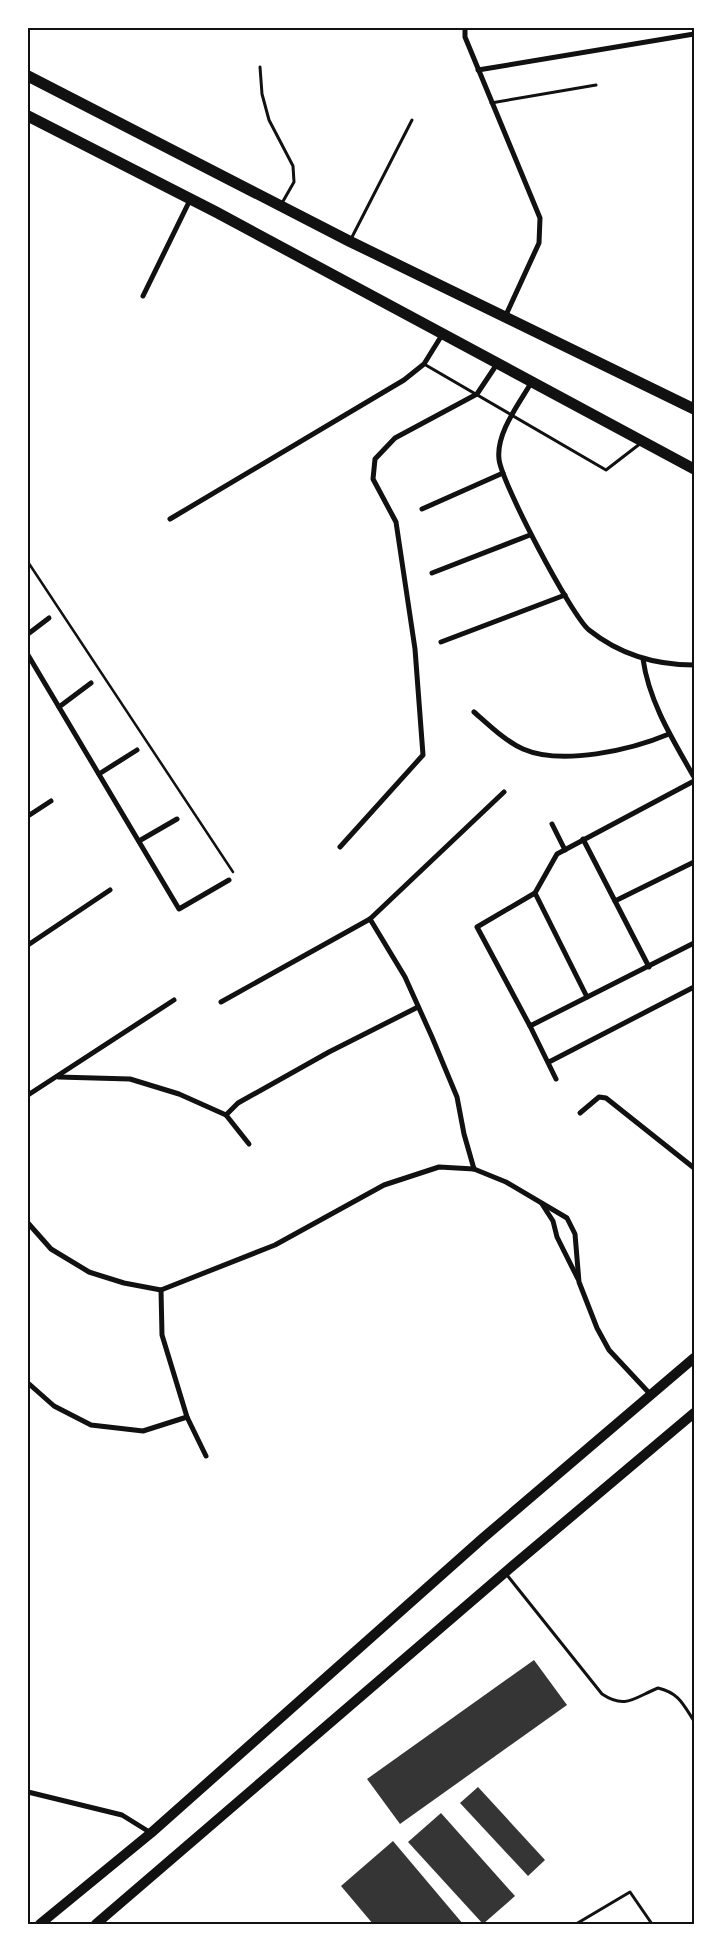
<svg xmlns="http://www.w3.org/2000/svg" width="722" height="1952" font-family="Ubuntu,sans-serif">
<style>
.building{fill:#353535}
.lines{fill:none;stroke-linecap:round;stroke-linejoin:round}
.path{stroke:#111;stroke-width:2.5}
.service{stroke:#111;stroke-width:3}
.minor{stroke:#111;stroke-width:5}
.primary{stroke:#111;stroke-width:10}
.trunk{stroke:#111;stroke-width:11}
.neatline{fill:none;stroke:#111;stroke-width:2}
</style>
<rect width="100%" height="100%" fill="#fff"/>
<g class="building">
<path d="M 534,1660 L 567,1705 L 400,1824 L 367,1779 Z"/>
<path d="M 478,1787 L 545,1860 L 528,1876 L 460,1803 Z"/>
<path d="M 441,1813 L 515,1896 L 483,1924 L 408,1842 Z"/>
<path d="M 393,1841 L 463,1924 L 373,1924 L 341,1886 Z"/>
</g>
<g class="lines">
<path class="path" d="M 28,562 L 233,872"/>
<g class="service">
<path d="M 260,67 L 262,94 L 269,120 L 293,166 L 294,182 L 282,203"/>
<path d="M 491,103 L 596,85"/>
<path d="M 351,239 L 412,120"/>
<path d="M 424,364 L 606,470 L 641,443"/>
<path d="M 507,1575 L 602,1694 C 626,1710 635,1697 658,1688 C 679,1693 683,1704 694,1721"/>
<path d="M 576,1924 L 630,1892 L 652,1924"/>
</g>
<g class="minor">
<path d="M 465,28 L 465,37 L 540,218 L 539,243 L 505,317"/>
<path d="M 478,70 L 694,34"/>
<path d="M 143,296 L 190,200"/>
<path d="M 531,383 C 519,404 496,433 499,459 C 501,482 571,615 589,630 C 619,654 656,665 694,665"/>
<path d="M 422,509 L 503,473"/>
<path d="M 170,519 L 404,380 L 424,364 L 442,335"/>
<path d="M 432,573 L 530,535"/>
<path d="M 28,634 L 49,618"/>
<path d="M 441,642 L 565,595"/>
<path d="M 28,655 L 179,909 L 229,880"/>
<path d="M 643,659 C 649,702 673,740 694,777"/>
<path d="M 59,707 L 91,683"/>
<path d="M 474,712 C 489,725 505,741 523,749 C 562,766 631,750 669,734"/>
<path d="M 99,774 L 137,750"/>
<path d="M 694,781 L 557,854 L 535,893 L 477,927 L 530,1026 L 694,943"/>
<path d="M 28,816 L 51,801"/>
<path d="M 552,824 L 565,850"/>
<path d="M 583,839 L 649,967"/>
<path d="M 139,841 L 177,819"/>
<path d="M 340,847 L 423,755 L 415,649 L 396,522 L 373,479 L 375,459 L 395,438 L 477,394 L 497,364"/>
<path d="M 535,893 L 587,997"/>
<path d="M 615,901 L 694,862"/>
<path d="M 370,919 L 405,977 L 432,1037 L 457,1097 L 464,1134 L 474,1169"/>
<path d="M 28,945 L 110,890"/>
<path d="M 221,1002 L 370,919 L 504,792"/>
<path d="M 530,1026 L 556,1079"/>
<path d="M 549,1062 L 694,987"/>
<path d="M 58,1077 L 130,1079 L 179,1094 L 226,1115 L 238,1103 L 329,1052 L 418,1007"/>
<path d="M 28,1095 L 174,1000"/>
<path d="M 580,1113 L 599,1097 L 606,1098 L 694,1168"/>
<path d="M 226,1115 L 249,1144"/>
<path d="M 542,1204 L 553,1221 L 557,1237 L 578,1279"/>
<path d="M 28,1223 L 51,1249 L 89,1272 L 124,1283 L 161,1290 L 275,1245 L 384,1185 L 439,1167 L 474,1169 L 506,1182 L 567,1218 L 575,1234 L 579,1282 L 597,1328 L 609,1350 L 651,1395"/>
<path d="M 161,1290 L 162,1335 L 187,1417 L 206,1456"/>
<path d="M 28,1383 L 54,1406 L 91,1425 L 143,1431 L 187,1417"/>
<path d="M 28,1792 L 122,1815 L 151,1833"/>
</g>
<g class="primary">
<path d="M 40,1924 L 151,1833 L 483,1538 L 694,1358"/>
<path d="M 96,1924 L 509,1569 L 694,1413"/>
</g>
<g class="trunk">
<path d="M 28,76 L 349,241 L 694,409"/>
<path d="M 28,116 L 216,212 L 694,469"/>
</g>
</g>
<rect width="722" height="1952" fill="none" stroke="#ffffff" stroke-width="58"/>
<rect x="29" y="29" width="664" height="1894" class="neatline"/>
</svg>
